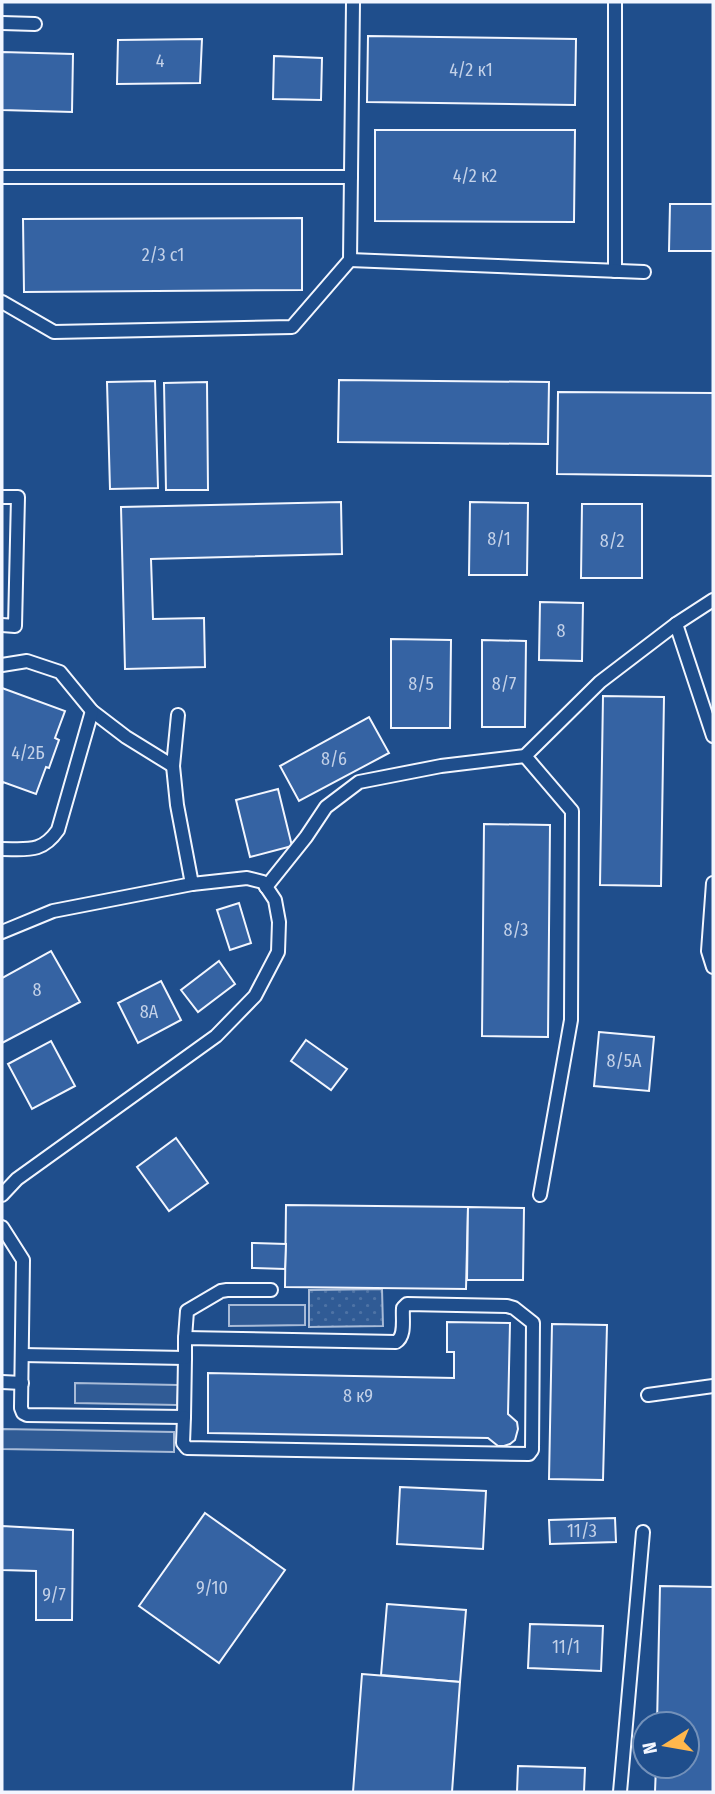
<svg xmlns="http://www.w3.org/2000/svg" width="715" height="1794" font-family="'Fira Sans Condensed',sans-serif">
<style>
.grass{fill:url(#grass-dots);stroke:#a8bbd7;stroke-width:2}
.pitch{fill:#305b95;stroke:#a8bbd7;stroke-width:2}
.building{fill:#3563a3;stroke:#f2f6ff;stroke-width:2}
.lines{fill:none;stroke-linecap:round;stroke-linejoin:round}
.service-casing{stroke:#f2f6ff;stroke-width:16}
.service{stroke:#1f4e8c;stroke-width:12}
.labels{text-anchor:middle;stroke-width:5;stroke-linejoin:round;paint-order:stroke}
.number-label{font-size:18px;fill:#c3d1e8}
</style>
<defs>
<pattern id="grass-dots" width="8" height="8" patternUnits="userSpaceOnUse" patternTransform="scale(1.75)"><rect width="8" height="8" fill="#305b95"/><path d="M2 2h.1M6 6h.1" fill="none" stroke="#4e73a5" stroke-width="1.8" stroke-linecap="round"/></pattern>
</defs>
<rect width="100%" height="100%" fill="#1f4e8c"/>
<path class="grass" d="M 382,1289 L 383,1326 L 309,1327 L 309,1290 Z"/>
<g class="pitch">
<path d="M 229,1305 L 305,1305 L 305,1325 L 229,1326 Z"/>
<path d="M 75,1383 L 178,1385 L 177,1405 L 75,1403 Z"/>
<path d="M 2,1429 L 174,1432 L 174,1452 L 2,1449 Z"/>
</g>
<g class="building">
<path d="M 368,36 L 576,39 L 575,105 L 367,102 Z"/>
<path d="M 202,39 L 200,83 L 117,84 L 118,40 Z"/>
<path d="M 2,52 L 73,54 L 72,112 L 2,110 Z"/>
<path d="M 274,56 L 322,58 L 321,100 L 273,99 Z"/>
<path d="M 375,130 L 575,130 L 574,222 L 375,221 Z"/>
<path d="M 670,204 L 713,204 L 713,251 L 669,251 Z"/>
<path d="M 302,218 L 302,290 L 24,292 L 23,219 Z"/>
<path d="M 339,380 L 549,382 L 548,444 L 338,442 Z"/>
<path d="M 155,381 L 158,488 L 110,489 L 107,382 Z"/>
<path d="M 207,382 L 208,490 L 166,490 L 164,383 Z"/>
<path d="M 558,392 L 713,393 L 713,476 L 557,474 Z"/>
<path d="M 341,502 L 342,554 L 151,559 L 153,619 L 204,618 L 205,667 L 125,669 L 121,507 Z"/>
<path d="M 470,502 L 528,503 L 527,575 L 469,575 Z"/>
<path d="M 582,504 L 642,504 L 642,578 L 581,578 Z"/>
<path d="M 540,602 L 583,603 L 582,661 L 539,660 Z"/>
<path d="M 391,639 L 451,640 L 450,728 L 391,728 Z"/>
<path d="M 482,640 L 526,641 L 525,727 L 482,727 Z"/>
<path d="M 2,688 L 65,711 L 55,738 L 59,740 L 49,768 L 46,767 L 36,794 L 3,782 L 2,785 Z"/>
<path d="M 603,696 L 664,697 L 661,886 L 600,885 Z"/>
<path d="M 369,717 L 389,753 L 299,801 L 280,766 Z"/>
<path d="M 278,789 L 292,846 L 250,857 L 236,800 Z"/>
<path d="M 484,824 L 550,825 L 548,1037 L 482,1036 Z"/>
<path d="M 239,903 L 251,943 L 230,950 L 217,910 Z"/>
<path d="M 51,951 L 80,1002 L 2,1043 L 2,978 Z"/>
<path d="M 219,961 L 235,984 L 198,1012 L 181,990 Z"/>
<path d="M 161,981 L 181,1020 L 138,1043 L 118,1003 Z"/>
<path d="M 599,1032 L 654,1037 L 649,1091 L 594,1086 Z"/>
<path d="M 306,1040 L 347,1069 L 331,1090 L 291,1061 Z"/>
<path d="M 51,1041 L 75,1086 L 32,1109 L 8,1064 Z"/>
<path d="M 176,1138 L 208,1183 L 169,1211 L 137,1167 Z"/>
<path d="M 286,1205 L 468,1207 L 466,1289 L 285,1287 Z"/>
<path d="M 468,1207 L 524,1208 L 523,1280 L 467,1280 Z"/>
<path d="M 252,1243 L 286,1244 L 285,1269 L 252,1268 Z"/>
<path d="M 447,1322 L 510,1323 L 508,1414 L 517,1422 L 518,1429 L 515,1440 L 510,1444 L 504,1446 L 498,1446 L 488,1438 L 208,1433 L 208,1373 L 454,1378 L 454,1352 L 447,1352 Z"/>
<path d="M 552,1324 L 607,1325 L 603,1480 L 549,1479 Z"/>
<path d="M 400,1487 L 486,1491 L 483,1549 L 397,1544 Z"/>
<path d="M 205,1513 L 285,1570 L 219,1663 L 139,1606 Z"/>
<path d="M 615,1518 L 616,1542 L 550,1544 L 549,1520 Z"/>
<path d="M 2,1526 L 73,1530 L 72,1620 L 36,1620 L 36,1571 L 2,1570 Z"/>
<path d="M 660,1586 L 713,1587 L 713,1792 L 655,1792 L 656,1766 L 687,1766 L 687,1724 L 657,1724 Z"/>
<path d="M 387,1604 L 466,1610 L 460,1682 L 381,1675 Z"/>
<path d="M 530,1624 L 603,1626 L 601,1671 L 528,1668 Z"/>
<path d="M 362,1674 L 460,1682 L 452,1792 L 353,1792 Z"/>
<path d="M 518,1766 L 585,1768 L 584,1792 L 517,1792 Z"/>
</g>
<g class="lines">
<defs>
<g id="service">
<path d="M 615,2 L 615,271"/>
<path d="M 2,23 L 35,24"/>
<path d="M 2,177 L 351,177"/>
<path d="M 350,260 L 644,272"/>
<path d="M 2,302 L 54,332 L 292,327 L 350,260 L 353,2"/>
<path d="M 2,497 L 18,497 L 15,626 L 2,625"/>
<path d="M 676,624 L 713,736"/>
<path d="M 2,665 L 27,661 L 60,672 L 92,711 L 126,737 L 173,766"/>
<path d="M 525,756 L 572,811 L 571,1020 L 540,1195"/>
<path d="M 2,849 C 28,849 42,853 58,830 L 92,711"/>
<path d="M 713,883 L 708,951 L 713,967"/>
<path d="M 266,887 L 306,837 L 326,807 L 359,782 L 441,766 L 525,756 L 600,682 L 676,624 L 713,600"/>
<path d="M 2,932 L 53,911 L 192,884"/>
<path d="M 2,1195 L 17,1179 L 216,1036 L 255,996 L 278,952 L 279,922 L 275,900 L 263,882 L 247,878 L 192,884 L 177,805 L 173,766 L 178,715"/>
<path d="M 2,1227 L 23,1260 L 21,1408 L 23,1413 L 27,1415 L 184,1417 L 185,1358"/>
<path d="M 185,1338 L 187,1311 L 221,1291 L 227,1290 L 271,1290"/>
<path d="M 22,1355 L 185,1358 L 185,1338 L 396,1342 C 406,1336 402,1319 403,1308 L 407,1304 L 507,1306 L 514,1308 L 533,1323 L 532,1450 L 529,1454 L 187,1448 L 183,1443 L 184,1417"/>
<path d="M 2,1382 L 22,1383"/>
<path d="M 648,1395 L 713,1386"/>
<path d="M 620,1792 L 643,1532"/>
</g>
</defs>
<use href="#service" class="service-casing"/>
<use href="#service" class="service"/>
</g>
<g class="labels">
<g class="number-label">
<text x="160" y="67">4</text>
<text x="471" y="76">4/2 к1</text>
<text x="475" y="182">4/2 к2</text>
<text x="163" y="261">2/3 с1</text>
<text x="499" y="545">8/1</text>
<text x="612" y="547">8/2</text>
<text x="561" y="637">8</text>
<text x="421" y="690">8/5</text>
<text x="504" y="690">8/7</text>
<text x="28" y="759">4/2Б</text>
<text x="334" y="765">8/6</text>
<text x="516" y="936">8/3</text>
<text x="37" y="996">8</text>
<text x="149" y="1018">8А</text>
<text x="624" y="1067">8/5А</text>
<text x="358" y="1402">8 к9</text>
<text x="582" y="1537">11/3</text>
<text x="212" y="1594">9/10</text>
<text x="54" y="1601">9/7</text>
<text x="566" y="1653">11/1</text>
</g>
</g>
<rect width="715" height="1794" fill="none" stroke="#f2f6ff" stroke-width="7"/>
<g transform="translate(666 1745) rotate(259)"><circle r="33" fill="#1f4e8c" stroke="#7391ba" stroke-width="2"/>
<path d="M0-5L12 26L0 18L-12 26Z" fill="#ffb74d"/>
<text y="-10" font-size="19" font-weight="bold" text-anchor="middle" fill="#f2f6ff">N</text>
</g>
</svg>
